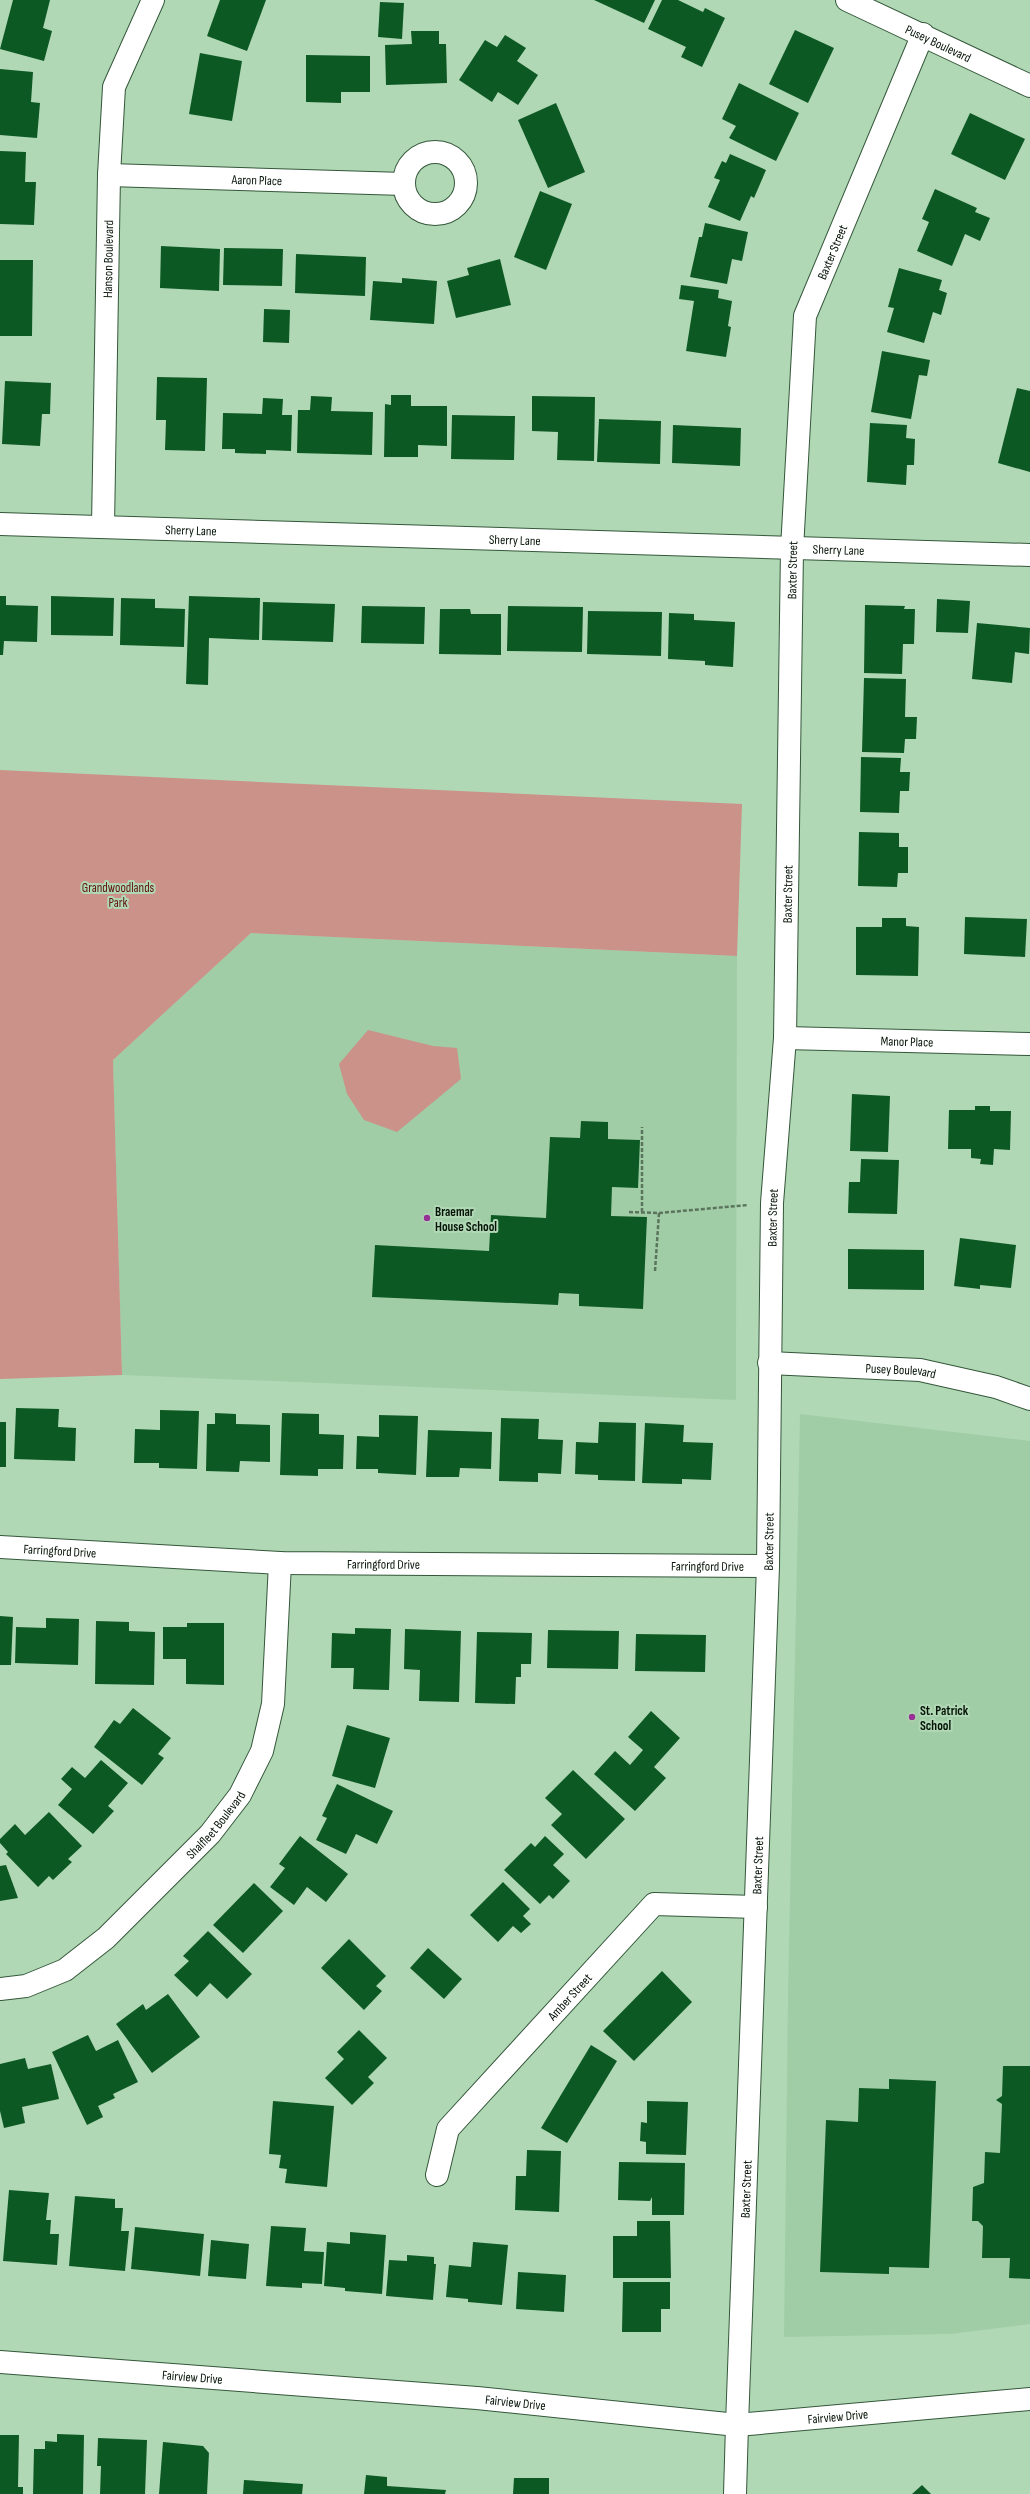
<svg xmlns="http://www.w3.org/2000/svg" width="1030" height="2494" font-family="'Sofia Sans Condensed',sans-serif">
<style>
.built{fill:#a0cda6}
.green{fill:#cb9289}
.building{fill:#0d5924}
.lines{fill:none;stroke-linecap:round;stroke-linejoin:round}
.minor-casing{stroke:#34573a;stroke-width:24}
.major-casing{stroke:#34573a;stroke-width:24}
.path{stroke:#5a745d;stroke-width:2.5;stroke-dasharray:4 2;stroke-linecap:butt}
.minor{stroke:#fff;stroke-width:22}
.major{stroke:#fff;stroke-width:22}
.poi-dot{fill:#973196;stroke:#b1d8b5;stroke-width:1.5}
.labels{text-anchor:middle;stroke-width:4;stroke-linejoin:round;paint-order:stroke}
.street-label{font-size:13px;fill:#051307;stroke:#b1d8b5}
.park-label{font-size:13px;fill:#60110d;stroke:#b1d8b5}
.poi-label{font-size:13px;font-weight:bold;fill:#051307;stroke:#b1d8b5;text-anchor:start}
</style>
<rect width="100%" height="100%" fill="#b1d8b5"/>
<g class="built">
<path d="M 251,933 L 737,956 L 736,1400 L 122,1375 L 113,1060 Z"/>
<path d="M 800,1414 L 1030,1441 L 1030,2324 L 951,2334 L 784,2337 L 788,1992 Z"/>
</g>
<g class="green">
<path d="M 0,770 L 742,804 L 737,956 L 251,933 L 113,1060 L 122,1375 L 0,1379 Z"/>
<path d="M 368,1030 L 433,1046 L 457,1048 L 461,1079 L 397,1132 L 364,1120 L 347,1094 L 339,1064 Z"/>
</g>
<g class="building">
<path d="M 13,0 L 50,0 L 43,28 L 52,31 L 44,61 L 0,49 Z"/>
<path d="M 220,0 L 266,0 L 247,51 L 207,36 Z"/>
<path d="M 594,0 L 655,0 L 644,23 Z"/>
<path d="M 662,0 L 678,0 L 703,12 L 705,8 L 725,18 L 702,67 L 681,57 L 686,47 L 648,29 Z"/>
<path d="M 380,2 L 404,3 L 402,39 L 378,37 Z"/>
<path d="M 795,30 L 834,48 L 808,103 L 769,84 Z"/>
<path d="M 411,31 L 439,31 L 439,44 L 446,44 L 447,83 L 386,85 L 385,45 L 412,44 Z"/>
<path d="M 505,35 L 526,48 L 517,61 L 538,75 L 518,105 L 498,92 L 492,102 L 459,80 L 485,40 L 497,47 Z"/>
<path d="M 200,53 L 242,61 L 232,121 L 189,114 Z"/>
<path d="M 306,55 L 370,56 L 370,92 L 341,92 L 341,103 L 306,102 Z"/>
<path d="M 0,69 L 33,72 L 31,102 L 40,103 L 37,138 L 0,135 Z"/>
<path d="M 739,83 L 799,113 L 776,161 L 729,138 L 736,126 L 722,119 Z"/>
<path d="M 556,103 L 585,172 L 548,188 L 518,120 Z"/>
<path d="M 970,113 L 1025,139 L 1005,180 L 951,154 Z"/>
<path d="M 0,151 L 26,152 L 25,182 L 36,182 L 34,225 L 0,224 Z"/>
<path d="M 730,154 L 766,170 L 754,198 L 751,196 L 740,221 L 708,207 L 720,180 L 714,178 L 722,161 L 726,163 Z"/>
<path d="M 935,189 L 977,208 L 975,212 L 990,218 L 980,241 L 965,234 L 952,266 L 917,251 L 929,222 L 922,219 Z"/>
<path d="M 540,191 L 572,204 L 546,270 L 514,257 Z"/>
<path d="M 705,223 L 748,232 L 742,261 L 732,259 L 727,284 L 690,277 L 699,237 L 702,237 Z"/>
<path d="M 161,246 L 220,249 L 219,291 L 160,288 Z"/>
<path d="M 224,248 L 283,249 L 282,286 L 223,285 Z"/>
<path d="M 296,254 L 366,257 L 365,296 L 295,293 Z"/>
<path d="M 500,259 L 511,305 L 456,318 L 447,281 L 469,275 L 467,268 Z"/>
<path d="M 0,260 L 33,260 L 32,336 L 0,336 Z"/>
<path d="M 899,268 L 942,280 L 939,290 L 947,293 L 941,315 L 933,312 L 924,343 L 887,332 L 894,308 L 888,307 Z"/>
<path d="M 402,278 L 437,281 L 434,324 L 370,320 L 373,281 L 402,283 Z"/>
<path d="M 681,285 L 719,290 L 718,298 L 732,301 L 728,326 L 731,327 L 726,357 L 686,351 L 694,301 L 679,299 Z"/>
<path d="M 264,309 L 290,310 L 289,343 L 263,342 Z"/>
<path d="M 882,351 L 930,360 L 927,376 L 919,375 L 911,419 L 871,412 Z"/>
<path d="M 157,377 L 207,378 L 205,451 L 165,450 L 166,420 L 156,420 Z"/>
<path d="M 5,381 L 51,383 L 50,414 L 42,414 L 40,446 L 2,444 Z"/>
<path d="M 1017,388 L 1030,391 L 1030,472 L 998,463 Z"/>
<path d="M 391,395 L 411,395 L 411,406 L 447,406 L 447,446 L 418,445 L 418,457 L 384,457 L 385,404 L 391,405 Z"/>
<path d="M 311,396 L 332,397 L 331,411 L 373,412 L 372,455 L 297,453 L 298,410 L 310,410 Z"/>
<path d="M 532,396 L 595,397 L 594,461 L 557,460 L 558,432 L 532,431 Z"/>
<path d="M 263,398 L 283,399 L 282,415 L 292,415 L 291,451 L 266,450 L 266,454 L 235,453 L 235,449 L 222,449 L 223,413 L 262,414 Z"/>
<path d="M 452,415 L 515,416 L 514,460 L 451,459 Z"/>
<path d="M 599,419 L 661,421 L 660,464 L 597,462 Z"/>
<path d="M 870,423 L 907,425 L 906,438 L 915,439 L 914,465 L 907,465 L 906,485 L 867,482 Z"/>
<path d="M 673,425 L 741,428 L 740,466 L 672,463 Z"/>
<path d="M 0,596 L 6,596 L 6,605 L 38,606 L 37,642 L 4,641 L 3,655 L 0,655 Z"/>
<path d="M 51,596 L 114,598 L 113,636 L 51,635 Z"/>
<path d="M 189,596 L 260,598 L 259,640 L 209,638 L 208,685 L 186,684 Z"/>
<path d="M 121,598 L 155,599 L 155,608 L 185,609 L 184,647 L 120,645 Z"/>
<path d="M 937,599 L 970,601 L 968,633 L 936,632 Z"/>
<path d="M 263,602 L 335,604 L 333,642 L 262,640 Z"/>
<path d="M 865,605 L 905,606 L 904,609 L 915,609 L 914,644 L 903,644 L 902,674 L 864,673 Z"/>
<path d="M 362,606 L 425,607 L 424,644 L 361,643 Z"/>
<path d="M 508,606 L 583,607 L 582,652 L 507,651 Z"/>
<path d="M 440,609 L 470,609 L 471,614 L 501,614 L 501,655 L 439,654 Z"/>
<path d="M 588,611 L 662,612 L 661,656 L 587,654 Z"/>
<path d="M 669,613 L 694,614 L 694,620 L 735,622 L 733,667 L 705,665 L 705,661 L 668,659 Z"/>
<path d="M 977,623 L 1030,628 L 1029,654 L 1015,652 L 1012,683 L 972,679 Z"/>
<path d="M 864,678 L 906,679 L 905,717 L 917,717 L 916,739 L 905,739 L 904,753 L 862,752 Z"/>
<path d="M 861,757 L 901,758 L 900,772 L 910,772 L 909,791 L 900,791 L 899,813 L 860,812 Z"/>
<path d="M 859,832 L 899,833 L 899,847 L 908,847 L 908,873 L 898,873 L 897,887 L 858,886 Z"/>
<path d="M 965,917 L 1027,919 L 1025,957 L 964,954 Z"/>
<path d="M 882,918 L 906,918 L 906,926 L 919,927 L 918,976 L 856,975 L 856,927 L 882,927 Z"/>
<path d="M 852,1094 L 890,1096 L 888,1152 L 850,1151 Z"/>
<path d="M 975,1106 L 990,1106 L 990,1111 L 1011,1111 L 1010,1150 L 994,1149 L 993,1165 L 980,1164 L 981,1159 L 971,1158 L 971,1149 L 948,1149 L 949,1110 L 975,1110 Z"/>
<path d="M 581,1121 L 608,1122 L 608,1139 L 640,1140 L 638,1188 L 612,1187 L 611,1216 L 647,1217 L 643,1309 L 579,1306 L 579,1294 L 559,1293 L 558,1305 L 372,1297 L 375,1245 L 489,1251 L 491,1215 L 546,1218 L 550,1137 L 580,1138 Z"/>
<path d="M 861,1159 L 899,1160 L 897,1214 L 848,1213 L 849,1182 L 860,1182 Z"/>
<path d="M 960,1238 L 1016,1245 L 1011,1288 L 980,1285 L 980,1289 L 954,1286 Z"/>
<path d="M 848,1249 L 924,1250 L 924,1290 L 848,1289 Z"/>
<path d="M 16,1408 L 59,1409 L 58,1427 L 76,1428 L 75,1461 L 14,1459 Z"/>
<path d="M 160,1410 L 199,1411 L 197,1469 L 159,1468 L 159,1463 L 134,1463 L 135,1429 L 160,1430 Z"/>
<path d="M 215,1413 L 236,1414 L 236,1424 L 270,1425 L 270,1462 L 240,1461 L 239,1472 L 206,1471 L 207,1424 L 215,1424 Z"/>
<path d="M 282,1413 L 319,1414 L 319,1434 L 344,1435 L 343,1469 L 318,1469 L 318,1476 L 280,1475 Z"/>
<path d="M 379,1415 L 418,1416 L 416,1475 L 378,1473 L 378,1469 L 356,1469 L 357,1436 L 379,1437 Z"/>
<path d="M 501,1418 L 539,1419 L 538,1439 L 563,1440 L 561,1474 L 538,1473 L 538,1482 L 499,1481 Z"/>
<rect x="0" y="1422" width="6" height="45"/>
<path d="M 599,1422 L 636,1423 L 635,1481 L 598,1480 L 598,1475 L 575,1474 L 576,1442 L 598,1443 Z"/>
<path d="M 645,1423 L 684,1425 L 683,1442 L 713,1443 L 711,1480 L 682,1479 L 682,1484 L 642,1483 Z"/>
<path d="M 428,1430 L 492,1432 L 491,1469 L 460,1468 L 459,1477 L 426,1477 Z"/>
<path d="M 0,1616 L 13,1617 L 11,1665 L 0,1665 Z"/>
<path d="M 46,1618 L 79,1619 L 78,1665 L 15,1663 L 16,1627 L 46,1628 Z"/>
<path d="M 96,1621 L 129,1622 L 129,1631 L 155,1632 L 154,1685 L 95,1684 Z"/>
<path d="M 187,1623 L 224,1623 L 224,1685 L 186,1684 L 186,1659 L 163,1659 L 163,1627 L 187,1627 Z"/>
<path d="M 355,1628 L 391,1629 L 389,1690 L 353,1689 L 354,1668 L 331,1668 L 332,1633 L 355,1634 Z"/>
<path d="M 405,1629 L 461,1631 L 459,1702 L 419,1701 L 420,1670 L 404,1669 Z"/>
<path d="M 548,1630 L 619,1631 L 618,1669 L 547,1668 Z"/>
<path d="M 477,1632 L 532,1633 L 531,1664 L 521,1664 L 521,1677 L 516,1677 L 515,1704 L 475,1703 Z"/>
<path d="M 636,1634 L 706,1635 L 705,1672 L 635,1671 Z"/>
<path d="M 133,1708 L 171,1738 L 158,1754 L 164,1758 L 142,1785 L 94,1747 L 114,1720 L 120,1724 Z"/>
<path d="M 651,1711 L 680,1738 L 654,1767 L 666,1778 L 635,1811 L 594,1774 L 615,1751 L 630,1765 L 643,1750 L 628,1737 Z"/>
<path d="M 347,1725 L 390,1738 L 375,1788 L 332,1776 Z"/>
<path d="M 101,1760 L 128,1783 L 108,1806 L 114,1811 L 93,1834 L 58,1805 L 72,1789 L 61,1779 L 72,1767 L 85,1778 Z"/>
<path d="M 573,1770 L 625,1819 L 586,1859 L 551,1825 L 562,1814 L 545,1798 Z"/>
<path d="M 337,1784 L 393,1811 L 377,1844 L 356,1834 L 346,1854 L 316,1840 L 327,1818 L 322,1816 Z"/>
<path d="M 49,1812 L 82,1846 L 68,1859 L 72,1862 L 53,1880 L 49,1876 L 38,1887 L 6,1854 L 8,1852 L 0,1843 L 0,1839 L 15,1824 L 25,1835 Z"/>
<path d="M 300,1836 L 348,1874 L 326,1902 L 307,1887 L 294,1905 L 270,1887 L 285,1868 L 279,1864 Z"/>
<path d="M 545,1836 L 564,1854 L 553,1865 L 570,1881 L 553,1899 L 549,1895 L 540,1904 L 504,1870 L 531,1843 L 535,1847 Z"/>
<path d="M 6,1865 L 18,1898 L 0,1901 L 0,1866 Z"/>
<path d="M 503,1882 L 530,1909 L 523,1916 L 531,1924 L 521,1933 L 513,1926 L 498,1942 L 470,1915 Z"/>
<path d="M 254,1883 L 283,1911 L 243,1953 L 213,1925 Z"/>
<path d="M 208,1931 L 252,1974 L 227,1999 L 210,1983 L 197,1997 L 174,1975 L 189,1961 L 183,1956 Z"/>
<path d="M 349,1939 L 386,1976 L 376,1986 L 382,1991 L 364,2010 L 321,1968 Z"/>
<path d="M 428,1948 L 462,1979 L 444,1999 L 410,1968 Z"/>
<path d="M 662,1971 L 692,2002 L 634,2061 L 603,2031 Z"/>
<path d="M 168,1994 L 200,2037 L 152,2073 L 116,2024 L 143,2004 L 146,2010 Z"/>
<path d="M 359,2030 L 387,2058 L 368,2077 L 374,2083 L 352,2105 L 325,2078 L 344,2059 L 337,2052 Z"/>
<path d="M 88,2035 L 96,2051 L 118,2040 L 138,2082 L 113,2094 L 115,2098 L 98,2106 L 103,2117 L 87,2125 L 52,2052 Z"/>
<path d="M 591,2045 L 617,2061 L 567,2143 L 541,2128 Z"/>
<path d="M 25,2058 L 28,2069 L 51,2064 L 59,2099 L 22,2107 L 25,2123 L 4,2128 L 0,2111 L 0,2064 Z"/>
<path d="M 1003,2066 L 1030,2066 L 1030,2279 L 1009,2278 L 1010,2258 L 982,2258 L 983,2226 L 978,2221 L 972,2221 L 973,2187 L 984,2183 L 985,2152 L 1000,2153 L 1002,2104 L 996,2100 L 1002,2096 Z"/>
<path d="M 889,2079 L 936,2081 L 929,2268 L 889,2267 L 889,2274 L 820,2272 L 826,2120 L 858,2122 L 859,2088 L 889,2089 Z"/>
<path d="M 273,2101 L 334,2106 L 327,2187 L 285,2183 L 287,2169 L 279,2168 L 281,2155 L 269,2154 Z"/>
<path d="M 647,2101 L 688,2102 L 686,2155 L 646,2154 L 646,2142 L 640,2141 L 641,2122 L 647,2123 Z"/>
<path d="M 527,2150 L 561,2151 L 559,2212 L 515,2210 L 516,2176 L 526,2176 Z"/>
<path d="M 619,2162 L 685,2163 L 684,2215 L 652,2215 L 652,2197 L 650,2201 L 618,2200 Z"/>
<path d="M 9,2190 L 49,2193 L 46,2220 L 51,2220 L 50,2234 L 59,2234 L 57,2265 L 3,2261 Z"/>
<path d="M 75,2196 L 115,2199 L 115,2208 L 123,2208 L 121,2231 L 129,2231 L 125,2271 L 69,2266 Z"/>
<path d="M 637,2221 L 670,2221 L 671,2278 L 613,2278 L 613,2236 L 637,2236 Z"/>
<path d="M 271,2226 L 306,2228 L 304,2251 L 324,2252 L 322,2284 L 302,2283 L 302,2288 L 266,2286 Z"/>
<path d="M 135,2227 L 204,2234 L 200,2276 L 131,2269 Z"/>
<path d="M 350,2232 L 386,2235 L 382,2294 L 345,2291 L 345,2288 L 324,2286 L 327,2242 L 350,2244 Z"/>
<path d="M 211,2240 L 249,2244 L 246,2279 L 208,2276 Z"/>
<path d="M 473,2242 L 508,2245 L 502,2305 L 468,2302 L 468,2299 L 446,2297 L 449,2265 L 471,2267 Z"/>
<path d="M 407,2255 L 434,2257 L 434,2264 L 436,2264 L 433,2300 L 386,2296 L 389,2260 L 407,2261 Z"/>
<path d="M 518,2272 L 566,2275 L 564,2312 L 516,2309 Z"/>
<path d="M 623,2282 L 670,2282 L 670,2309 L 661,2309 L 661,2332 L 622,2332 Z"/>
<path d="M 57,2434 L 84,2435 L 83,2494 L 33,2494 L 34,2449 L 45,2449 L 45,2441 L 57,2442 Z"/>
<path d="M 0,2435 L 19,2435 L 18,2487 L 23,2487 L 23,2494 L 0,2494 Z"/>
<path d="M 98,2438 L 147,2440 L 145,2494 L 100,2494 L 101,2466 L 97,2466 Z"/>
<path d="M 163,2442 L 203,2446 L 209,2453 L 207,2494 L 159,2494 Z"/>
<path d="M 366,2475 L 387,2477 L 387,2486 L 446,2490 L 445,2494 L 364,2494 Z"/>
<path d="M 514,2478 L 549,2478 L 549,2494 L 513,2494 Z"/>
<path d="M 244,2480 L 303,2484 L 302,2494 L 243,2494 Z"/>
<path d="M 922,2485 L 931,2494 L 912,2494 Z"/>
</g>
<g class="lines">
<defs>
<g id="minor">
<path id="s1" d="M 847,0 L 1030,86"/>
<circle cx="435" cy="183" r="31"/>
<path id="s2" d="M 109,175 L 404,184"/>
<path id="s3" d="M 0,524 L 1030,555"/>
<path id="s4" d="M 103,526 L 109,175 L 114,87 L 153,0"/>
<path id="s5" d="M 785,1038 L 1030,1044"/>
<path id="s6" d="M 769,1363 L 920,1370 L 996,1387 L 1030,1399"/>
<path id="s7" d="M 0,1547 L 280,1563 L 768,1566"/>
<path id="s8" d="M 0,1989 L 26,1986 L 65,1970 L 106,1938 L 210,1834 L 240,1795 L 262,1751 L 273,1704 L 280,1563"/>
<path id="s9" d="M 437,2175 L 448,2129 L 654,1904 L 756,1907"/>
<path id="s10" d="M 737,2425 L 768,1566 L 772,1203 L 785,1038 L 792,549 L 805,316 L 923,34"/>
</g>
<g id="major">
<path id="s11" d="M 0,2362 L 477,2398 L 737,2425 L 1030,2399"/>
<path d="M 735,2494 L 737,2425"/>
</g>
</defs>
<use href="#minor" class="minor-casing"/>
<use href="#major" class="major-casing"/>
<g class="path">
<path d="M 629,1212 L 659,1213 L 748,1205"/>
<path d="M 642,1212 L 642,1127"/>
<path d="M 655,1271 L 659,1213"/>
</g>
<use href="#minor" class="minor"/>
<use href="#major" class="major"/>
</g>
<g class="poi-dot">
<circle cx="427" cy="1218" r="4"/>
<circle cx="912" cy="1717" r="4"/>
</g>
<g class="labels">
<g class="street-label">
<text dy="5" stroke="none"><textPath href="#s1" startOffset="101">Pusey Boulevard</textPath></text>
<text dy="5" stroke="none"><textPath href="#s2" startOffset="148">Aaron Place</textPath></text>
<text dy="5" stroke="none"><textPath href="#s10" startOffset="2180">Baxter Street</textPath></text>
<text dy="5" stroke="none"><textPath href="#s4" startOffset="267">Hanson Boulevard</textPath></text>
<text dy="5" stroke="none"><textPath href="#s3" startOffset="191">Sherry Lane</textPath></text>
<text dy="5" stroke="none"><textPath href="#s3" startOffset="515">Sherry Lane</textPath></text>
<text dy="5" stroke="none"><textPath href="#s3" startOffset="839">Sherry Lane</textPath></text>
<text dy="5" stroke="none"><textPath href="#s10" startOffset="1856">Baxter Street</textPath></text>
<text dy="5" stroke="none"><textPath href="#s10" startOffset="1532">Baxter Street</textPath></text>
<text dy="5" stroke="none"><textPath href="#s5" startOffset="122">Manor Place</textPath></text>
<text dy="5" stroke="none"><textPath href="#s10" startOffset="1208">Baxter Street</textPath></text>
<text dy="5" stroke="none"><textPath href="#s6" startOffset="132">Pusey Boulevard</textPath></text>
<text dy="5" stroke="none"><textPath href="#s10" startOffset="884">Baxter Street</textPath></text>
<text dy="5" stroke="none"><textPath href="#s7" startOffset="60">Farringford Drive</textPath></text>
<text dy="5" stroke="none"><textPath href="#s7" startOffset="384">Farringford Drive</textPath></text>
<text dy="5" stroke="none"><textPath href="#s7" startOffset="708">Farringford Drive</textPath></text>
<text dy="5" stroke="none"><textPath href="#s8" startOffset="278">Shalfleet Boulevard</textPath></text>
<text dy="5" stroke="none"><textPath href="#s10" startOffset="560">Baxter Street</textPath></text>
<text dy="5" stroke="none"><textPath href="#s9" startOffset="227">Amber Street</textPath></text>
<text dy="5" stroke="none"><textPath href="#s10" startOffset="236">Baxter Street</textPath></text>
<text dy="5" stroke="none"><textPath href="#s11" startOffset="193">Fairview Drive</textPath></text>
<text dy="5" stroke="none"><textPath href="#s11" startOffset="517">Fairview Drive</textPath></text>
<text dy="5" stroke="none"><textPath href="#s11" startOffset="841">Fairview Drive</textPath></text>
</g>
<g class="park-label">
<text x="118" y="892">Grandwoodlands<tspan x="118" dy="15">Park</tspan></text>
</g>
<g class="poi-label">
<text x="435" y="1216">Braemar<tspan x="435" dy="15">House School</tspan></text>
<text x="920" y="1715">St. Patrick<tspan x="920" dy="15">School</tspan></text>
</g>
</g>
</svg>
